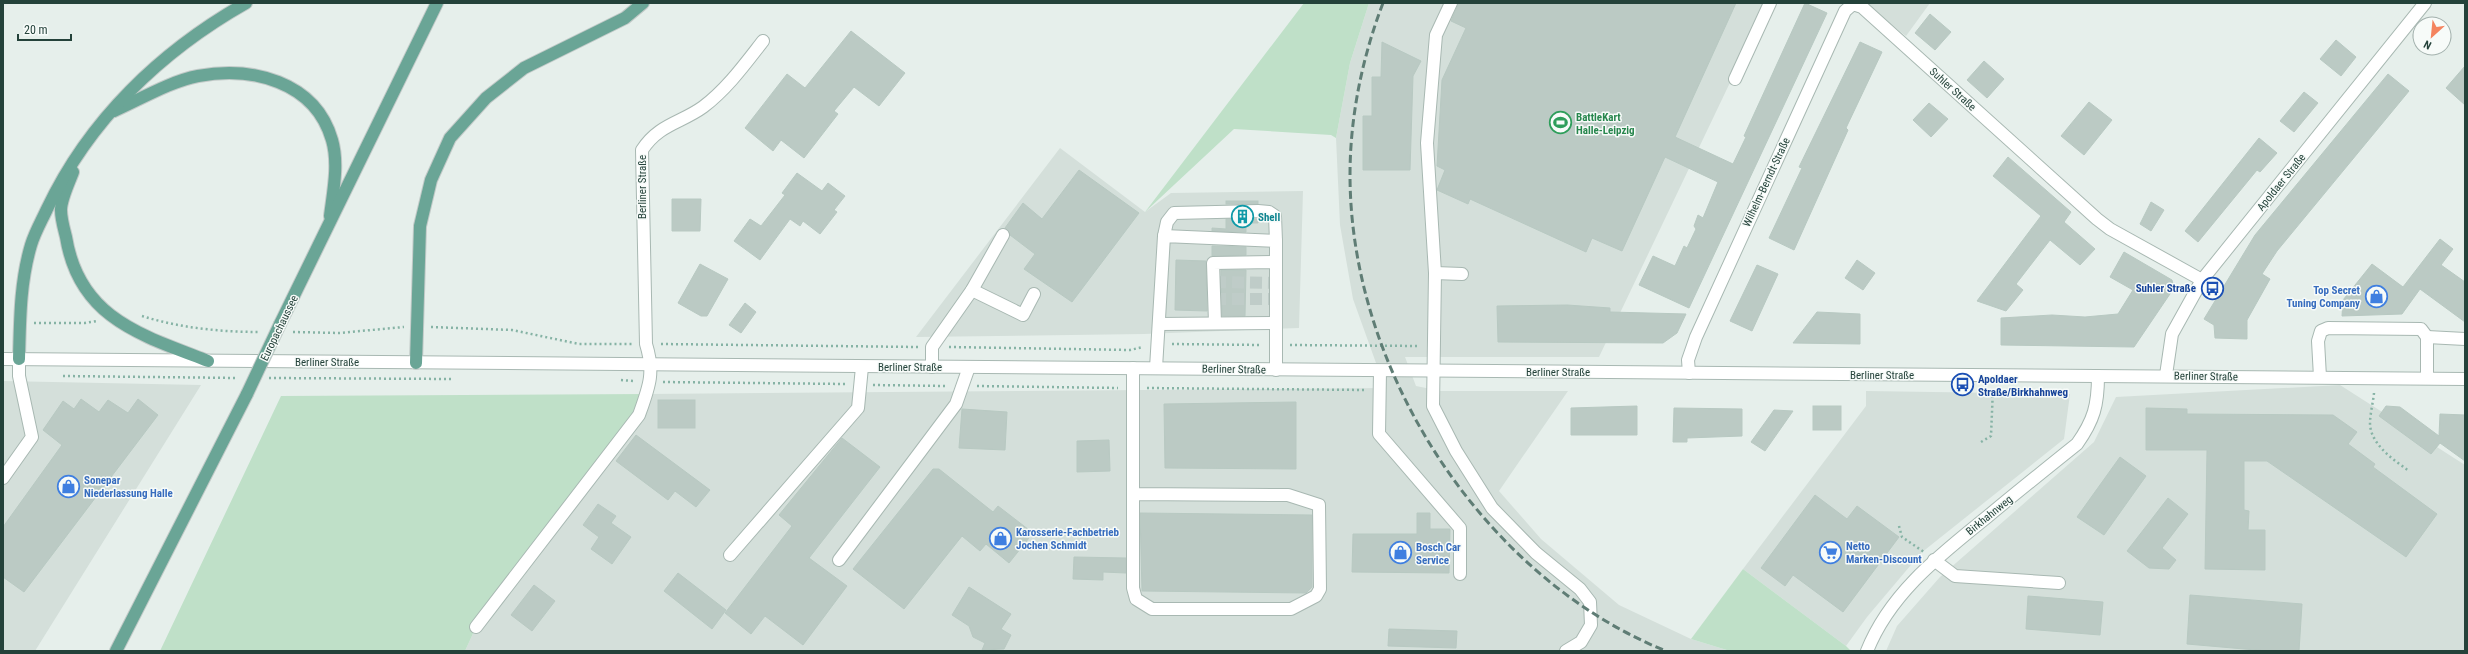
<svg xmlns="http://www.w3.org/2000/svg" width="2468" height="654" font-family="'Roboto Condensed',sans-serif">
<style>
.built{fill:#d4dfda}
.green{fill:#bfe0c8}
.building{fill:#bbcac4;stroke:#b8c9c2}
.lines{fill:none;stroke-linecap:round;stroke-linejoin:round}
.minor-tunnel{stroke:#bfccc8;stroke-width:12;stroke-dasharray:12 6;stroke-linecap:butt}
.minor-casing{stroke:#a8b8b2;stroke-width:14}
.major-casing{stroke:#c2cac8;stroke-width:14}
.path{stroke:#86b3a5;stroke-width:2.5;stroke-dasharray:2 3;stroke-linecap:butt}
.minor{stroke:#fff;stroke-width:12}
.major{stroke:#6aa596;stroke-width:12}
.rail{stroke:#5f7d75;stroke-width:3;stroke-dasharray:8 4;stroke-linecap:butt}
.major-bridge-casing{stroke:#c2cac8;stroke-width:14;stroke-linecap:butt}
.major-bridge{stroke:#6aa596;stroke-width:12}
.labels{text-anchor:middle;stroke-width:3;stroke-linejoin:round;paint-order:stroke}
.street-label{font-size:11px;fill:#24423a;stroke:#f7fbf9}
.leisure-label{font-size:11px;font-weight:bold;fill:#27864d;stroke:#f7fbf9;text-anchor:start}
.culture-label{font-size:11px;font-weight:bold;fill:#0d838f;stroke:#f7fbf9;text-anchor:start}
.transit-label{font-size:11px;font-weight:bold;fill:#164399;stroke:#f7fbf9;text-anchor:end}
.shop-label{font-size:11px;font-weight:bold;fill:#366cbe;stroke:#f7fbf9;text-anchor:start}
</style>
<rect width="100%" height="100%" fill="#e6efeb"/>
<g class="built">
<path d="M 1369,3 L 1768,3 L 1599,357 L 1405,357 L 1416,386 L 1441,391 L 1568,391 L 1499,491 L 1541,539 L 1619,605 L 1691,639 L 1730,651 L 465,651 L 476,627 L 647,394 L 1385,388 L 1353,299 L 1340,225 L 1336,138 L 1350,63 Z"/>
<path d="M 1863,3 L 1930,3 L 1906,36 Z"/>
<path d="M 1060,148 L 1145,212 L 1171,193 L 1303,191 L 1299,328 L 1144,334 L 916,337 Z"/>
<path d="M 3,381 L 201,385 L 35,651 L 46,651 L 3,651 Z"/>
<path d="M 2340,385 L 2465,465 L 2465,651 L 1886,651 L 1897,626 L 1940,577 L 2094,442 L 2116,397 Z"/>
<path d="M 1866,391 L 2070,394 L 2064,439 L 1921,553 L 1867,617 L 1846,646 L 1743,569 L 1866,406 Z"/>
</g>
<g class="green">
<path d="M 1304,3 L 1369,3 L 1350,63 L 1336,138 L 1331,135 L 1234,129 L 1145,212 Z"/>
<path d="M 647,394 L 639,415 L 476,627 L 465,651 L 160,651 L 281,396 Z"/>
<path d="M 1743,569 L 1846,646 L 1851,651 L 1730,651 L 1691,639 Z"/>
</g>
<g class="building">
<path d="M 1459,3 L 1736,3 L 1675,137 L 1733,164 L 1746,137 L 1744,136 L 1805,3 L 1827,13 L 1689,308 L 1639,285 L 1653,256 L 1675,266 L 1684,246 L 1687,248 L 1696,229 L 1694,226 L 1698,215 L 1703,218 L 1718,182 L 1665,157 L 1622,251 L 1592,238 L 1586,252 L 1470,199 L 1468,204 L 1437,190 L 1445,170 L 1437,166 L 1442,80 L 1466,28 L 1451,21 Z"/>
<path d="M 1930,14 L 1951,32 L 1935,50 L 1915,33 Z"/>
<path d="M 851,31 L 905,73 L 879,106 L 854,87 L 834,111 L 838,114 L 804,158 L 781,140 L 773,151 L 745,128 L 787,74 L 805,88 Z"/>
<path d="M 2336,40 L 2356,57 L 2341,76 L 2320,59 Z"/>
<path d="M 1382,42 L 1421,61 L 1413,76 L 1410,170 L 1363,170 L 1363,116 L 1372,116 L 1372,77 L 1381,77 Z"/>
<path d="M 1860,42 L 1882,52 L 1846,128 L 1848,130 L 1794,250 L 1769,238 L 1802,168 L 1799,167 Z"/>
<path d="M 1984,61 L 2004,79 L 1987,98 L 1967,80 Z"/>
<path d="M 2465,66 L 2465,105 L 2446,88 Z"/>
<path d="M 2388,74 L 2409,91 L 2277,251 L 2262,274 L 2270,279 L 2247,320 L 2247,339 L 2215,338 L 2214,325 L 2204,319 L 2255,235 Z"/>
<path d="M 2304,92 L 2318,103 L 2294,132 L 2280,121 Z"/>
<path d="M 2089,102 L 2112,120 L 2084,155 L 2061,136 Z"/>
<path d="M 1929,103 L 1948,119 L 1931,137 L 1913,120 Z"/>
<path d="M 2259,138 L 2277,153 L 2260,172 L 2257,170 L 2198,242 L 2185,231 Z"/>
<path d="M 2008,157 L 2071,212 L 2064,222 L 2095,249 L 2080,265 L 2050,240 L 2016,284 L 2023,290 L 2006,311 L 1977,301 L 2041,216 L 1993,176 Z"/>
<path d="M 1079,170 L 1139,213 L 1072,302 L 1024,269 L 1035,254 L 1010,235 L 1005,228 L 1023,203 L 1042,219 Z"/>
<path d="M 797,173 L 822,191 L 828,183 L 845,196 L 834,210 L 837,212 L 820,234 L 803,221 L 800,226 L 790,219 L 760,260 L 734,241 L 750,219 L 761,226 L 785,195 L 782,193 Z"/>
<path d="M 672,199 L 701,199 L 700,231 L 672,231 Z"/>
<rect x="1226" y="201" width="32" height="3"/>
<path d="M 2151,202 L 2164,210 L 2151,231 L 2140,224 Z"/>
<path d="M 1226,219 L 1258,219 L 1258,223 L 1246,223 L 1246,232 L 1212,231 L 1212,228 L 1226,229 Z"/>
<path d="M 2440,239 L 2453,249 L 2441,265 L 2465,282 L 2465,322 L 2420,289 L 2402,314 L 2342,316 L 2343,300 L 2372,264 L 2403,287 Z"/>
<path d="M 1212,246 L 1246,247 L 1246,255 L 1212,256 Z"/>
<path d="M 2124,252 L 2172,280 L 2174,288 L 2134,347 L 2001,345 L 2001,318 L 2052,315 L 2085,317 L 2118,314 L 2133,290 L 2110,277 Z"/>
<path d="M 1176,260 L 1206,261 L 1207,311 L 1175,310 Z"/>
<path d="M 1857,260 L 1875,273 L 1863,290 L 1845,278 Z"/>
<path d="M 700,264 L 728,279 L 707,316 L 701,316 L 678,303 Z"/>
<path d="M 1757,265 L 1778,274 L 1752,331 L 1730,321 Z"/>
<path d="M 1221,270 L 1246,270 L 1245,316 L 1222,316 Z"/>
<path d="M 745,303 L 756,312 L 741,333 L 729,325 Z"/>
<path d="M 1567,305 L 1610,308 L 1610,312 L 1686,314 L 1677,333 L 1663,343 L 1498,342 L 1497,306 Z"/>
<path d="M 1817,312 L 1860,314 L 1860,344 L 1793,343 Z"/>
<path d="M 81,399 L 99,412 L 108,400 L 128,413 L 138,399 L 158,415 L 24,592 L 3,577 L 3,527 L 62,445 L 43,430 L 63,401 L 74,409 Z"/>
<rect x="658" y="400" width="37" height="28"/>
<path d="M 1296,402 L 1296,469 L 1165,468 L 1164,404 Z"/>
<path d="M 1637,406 L 1637,435 L 1571,435 L 1571,408 Z"/>
<rect x="1813" y="406" width="28" height="24"/>
<path d="M 2386,406 L 2400,407 L 2439,436 L 2440,414 L 2465,415 L 2465,461 L 2440,443 L 2431,454 L 2379,416 Z"/>
<path d="M 1674,408 L 1742,409 L 1742,436 L 1687,438 L 1687,442 L 1673,442 Z"/>
<path d="M 2146,408 L 2187,409 L 2187,414 L 2333,415 L 2357,432 L 2348,444 L 2375,464 L 2373,467 L 2437,514 L 2406,557 L 2267,461 L 2244,461 L 2244,510 L 2249,511 L 2248,530 L 2265,530 L 2265,570 L 2205,569 L 2207,450 L 2146,450 Z"/>
<path d="M 962,409 L 1007,412 L 1005,450 L 959,448 Z"/>
<path d="M 1774,410 L 1793,411 L 1765,451 L 1751,442 Z"/>
<path d="M 636,435 L 710,490 L 696,507 L 675,491 L 668,500 L 616,461 Z"/>
<path d="M 842,438 L 880,467 L 809,558 L 847,586 L 803,645 L 765,616 L 751,634 L 725,613 L 792,526 L 779,515 Z"/>
<path d="M 1109,440 L 1110,471 L 1077,472 L 1077,441 Z"/>
<path d="M 2120,457 L 2146,476 L 2104,535 L 2077,517 Z"/>
<path d="M 933,469 L 939,469 L 993,512 L 998,506 L 1033,533 L 1009,563 L 986,544 L 980,551 L 962,536 L 904,609 L 853,569 Z"/>
<path d="M 1815,495 L 1847,519 L 1857,506 L 1899,537 L 1843,612 L 1793,575 L 1785,586 L 1761,568 Z"/>
<path d="M 2168,498 L 2188,514 L 2162,548 L 2176,560 L 2169,569 L 2149,568 L 2127,551 Z"/>
<path d="M 598,504 L 616,516 L 611,523 L 631,537 L 612,564 L 591,549 L 599,537 L 583,525 Z"/>
<path d="M 1140,513 L 1312,515 L 1312,587 L 1306,593 L 1142,591 Z"/>
<path d="M 1417,513 L 1430,513 L 1430,529 L 1450,529 L 1449,573 L 1352,572 L 1353,534 L 1417,534 Z"/>
<path d="M 1074,557 L 1126,558 L 1126,573 L 1103,572 L 1103,580 L 1073,579 Z"/>
<path d="M 678,573 L 726,610 L 712,629 L 664,591 Z"/>
<path d="M 534,585 L 555,601 L 532,631 L 511,615 Z"/>
<path d="M 969,587 L 1011,614 L 1001,629 L 1011,635 L 1004,649 L 982,650 L 985,643 L 973,637 L 969,626 L 952,615 Z"/>
<path d="M 2190,595 L 2302,604 L 2299,651 L 2267,651 L 2187,644 Z"/>
<path d="M 2028,596 L 2103,602 L 2100,635 L 2026,629 Z"/>
<path d="M 1389,629 L 1457,631 L 1456,648 L 1388,646 Z"/>
</g>
<g class="lines">
<g class="minor-tunnel">
<path d="M 1214,282 L 1276,283"/>
<path d="M 1214,299 L 1276,299"/>
</g>
<defs>
<g id="minor">
<path d="M 1451,3 L 1436,35 L 1427,143 L 1435,273 L 1433,406 L 1456,451 L 1492,508 L 1536,553 L 1580,589 L 1590,602 L 1591,625 L 1581,642 L 1566,651"/>
<path d="M 1735,79 L 1770,3"/>
<path d="M 1164,236 L 1167,222 L 1174,213 L 1258,211 L 1269,212 L 1275,216 L 1276,241"/>
<path d="M 1435,273 L 1462,274"/>
<path d="M 972,290 L 1023,315 L 1034,294"/>
<path d="M 1215,323 L 1213,263 L 1276,262 L 1276,370"/>
<path d="M 1159,324 L 1275,323"/>
<path d="M 2427,337 L 2465,339"/>
<path d="M 3,359 L 2465,379"/>
<path d="M 932,367 L 932,347 L 972,290 L 1003,235"/>
<path d="M 1156,368 L 1164,236 L 1276,241 L 1276,262"/>
<path d="M 1380,371 L 1379,434 L 1460,528 L 1460,574"/>
<path d="M 1689,373 L 1688,360 L 1696,337 L 1845,11 L 1853,4 L 1862,7 L 2097,219 L 2110,229 L 2202,280"/>
<path d="M 2166,375 L 2172,334 L 2202,280 L 2425,3"/>
<path d="M 2320,377 L 2318,341 L 2321,331 L 2328,328 L 2421,329 L 2427,337 L 2427,378"/>
<path d="M 3,478 L 32,437 L 19,376 L 19,359"/>
<path d="M 1133,494 L 1288,495 L 1319,505 L 1320,589 L 1316,596 L 1291,609 L 1152,609 L 1136,599 L 1133,588 L 1133,368"/>
<path d="M 730,555 L 858,408 L 862,367"/>
<path d="M 839,560 L 956,404 L 969,367"/>
<path d="M 1934,560 L 1955,576 L 2059,583"/>
<path d="M 476,627 L 639,415 C 649,387 655,373 646,344 L 642,150 C 659,124 681,123 703,107 C 727,89 745,64 763,41"/>
<path d="M 1867,651 C 1890,593 1940,555 1987,517 C 2017,492 2047,468 2077,444 C 2094,420 2098,405 2098,376"/>
</g>
<g id="major">
<path d="M 114,111 C 139,100 171,81 198,76 C 251,66 315,81 332,140 C 339,164 333,192 330,216"/>
<path d="M 73,172 C 69,183 61,199 61,210 C 61,219 64,229 66,237 C 79,318 141,335 208,361"/>
<path d="M 280,324 L 437,3"/>
<path d="M 19,359 C 20,320 20,282 31,245 C 35,232 42,220 47,209 C 89,120 161,51 246,3"/>
<path d="M 416,363 L 420,226 L 431,180 L 450,138 L 486,98 L 524,68 L 625,18 L 643,3"/>
<path d="M 116,651 L 247,394"/>
</g>
</defs>
<use href="#minor" class="minor-casing"/>
<use href="#major" class="major-casing"/>
<g class="path">
<path d="M 142,316 C 180,328 221,332 260,332"/>
<path d="M 34,323 L 85,323 L 97,321"/>
<path d="M 431,327 L 512,330 L 579,344 L 632,344"/>
<path d="M 293,332 L 339,333 L 404,327"/>
<path d="M 661,344 L 918,347"/>
<path d="M 1172,344 L 1261,345"/>
<path d="M 1290,345 L 1419,346"/>
<path d="M 949,347 L 1130,350 L 1143,347"/>
<path d="M 63,376 L 238,378"/>
<path d="M 269,378 L 452,379"/>
<path d="M 621,380 L 634,381"/>
<path d="M 663,382 L 846,384"/>
<path d="M 873,385 L 946,386"/>
<path d="M 977,386 L 1118,388"/>
<path d="M 1147,388 L 1366,390"/>
<path d="M 2374,393 C 2373,403 2370,414 2370,424 C 2371,445 2394,460 2409,471"/>
<path d="M 1981,442 L 1991,436 L 1993,388"/>
<path d="M 1899,526 L 1902,537 L 1924,552"/>
</g>
<use href="#minor" class="minor"/>
<use href="#major" class="major"/>
<path class="rail" d="M 1383,3 C 1362,58 1350,117 1350,175 C 1350,372 1484,578 1666,651"/>
<defs>
<path id="major-bridge" d="M 247,394 L 280,324"/>
</defs>
<use href="#major-bridge" class="major-bridge-casing"/>
<use href="#major-bridge" class="major-bridge"/>
</g>
<defs>
<symbol id="stadium-ring" viewBox="-11 -11 22 22"><circle r="9.5" fill="#f7fbf9" stroke="#2e9e5b" stroke-width="1.5"/><path d="M0-5a6.5 5 0 1 0 0 10a6.5 5 0 1 0 0-10ZM-3.5-1.8h7v3.6h-7Z" fill="#2e9e5b"/></symbol>
<symbol id="building-ring" viewBox="-11 -11 22 22"><circle r="9.5" fill="#f7fbf9" stroke="#0f9aa8" stroke-width="1.5"/><path d="M-4-6H4V6H1V3H-1V6H-4ZM-2.5-4.3h1.7v1.8h-1.7ZM.8-4.3h1.7v1.8H.8ZM-2.5-1h1.7V.8h-1.7ZM.8-1h1.7V.8H.8Z" fill="#0f9aa8"/></symbol>
<symbol id="bus-ring" viewBox="-11 -11 22 22"><circle r="9.5" fill="#f7fbf9" stroke="#1a4fb4" stroke-width="1.5"/><path d="M-5-6H5V4H4V6H2V4H-2V6H-4V4H-5ZM-3.5-4V0h7V-4ZM-3.5 1.2v1.5H-2V1.2ZM2 1.2v1.5H3.5V1.2Z" fill="#1a4fb4"/></symbol>
<symbol id="shop-ring" viewBox="-11 -11 22 22"><circle r="9.5" fill="#f7fbf9" stroke="#3f7fe0" stroke-width="1.5"/><path d="M-5-2.5h2.3a2.7 3.5 0 0 1 5.4 0H5L5.5 6h-11ZM-1.5-2.5h3a1.5 2.3 0 0 0-3 0Z" fill="#3f7fe0"/></symbol>
<symbol id="supermarket-ring" viewBox="-11 -11 22 22"><circle r="9.5" fill="#f7fbf9" stroke="#3f7fe0" stroke-width="1.5"/><path d="M-6-5.5h2.5l.6 2H6L4.5 2H-2.5L-4.4-4H-6ZM-1.5 3.2a1.3 1.3 0 1 0 .1 0ZM3 3.2a1.3 1.3 0 1 0 .1 0Z" fill="#3f7fe0"/></symbol>
</defs>
<g fill-rule="evenodd">
<use href="#stadium-ring" x="1548" y="110" width="25" height="25"/>
<use href="#building-ring" x="1230" y="204" width="25" height="25"/>
<use href="#bus-ring" x="2200" y="276" width="25" height="25"/>
<use href="#shop-ring" x="2364" y="284" width="25" height="25"/>
<use href="#bus-ring" x="1950" y="372" width="25" height="25"/>
<use href="#shop-ring" x="56" y="474" width="25" height="25"/>
<use href="#shop-ring" x="988" y="526" width="25" height="25"/>
<use href="#supermarket-ring" x="1818" y="540" width="25" height="25"/>
<use href="#shop-ring" x="1388" y="540" width="25" height="25"/>
</g>
<g class="labels">
<g class="street-label">
<text transform="translate(1953 89) rotate(42)" y="4">Suhler Straße</text>
<text transform="translate(1766 182) rotate(-65)" y="4">Wilhelm-Berndt-Straße</text>
<text transform="translate(2281 182) rotate(-51)" y="4">Apoldaer Straße</text>
<text transform="translate(642 187) rotate(-90)" y="4">Berliner Straße</text>
<text transform="translate(279 328) rotate(-64)" y="4">Europachaussee</text>
<text x="327" y="366">Berliner Straße</text>
<text x="910" y="371">Berliner Straße</text>
<text transform="translate(1234 369) rotate(1)" y="4">Berliner Straße</text>
<text x="1558" y="376">Berliner Straße</text>
<text x="1882" y="379">Berliner Straße</text>
<text transform="translate(2206 376) rotate(1)" y="4">Berliner Straße</text>
<text transform="translate(1989 515) rotate(-39)" y="4">Birkhahnweg</text>
</g>
<g class="leisure-label">
<text x="1576" y="121">BattleKart<tspan x="1576" dy="13">Halle-Leipzig</tspan></text>
</g>
<g class="culture-label">
<text x="1258" y="221">Shell</text>
</g>
<g class="transit-label">
<text x="2196" y="292">Suhler Straße</text>
<text x="1978" y="383" text-anchor="start">Apoldaer<tspan x="1978" dy="13">Straße/Birkhahnweg</tspan></text>
</g>
<g class="shop-label">
<text x="2360" y="294" text-anchor="end">Top Secret<tspan x="2360" dy="13">Tuning Company</tspan></text>
<text x="84" y="484">Sonepar<tspan x="84" dy="13">Niederlassung Halle</tspan></text>
<text x="1016" y="536">Karosserie-Fachbetrieb<tspan x="1016" dy="13">Jochen Schmidt</tspan></text>
<text x="1846" y="550">Netto<tspan x="1846" dy="13">Marken-Discount</tspan></text>
<text x="1416" y="551">Bosch Car<tspan x="1416" dy="13">Service</tspan></text>
</g>
</g>
<rect width="2468" height="654" fill="none" stroke="#24423a" stroke-width="8"/>
<g transform="translate(2432 36) rotate(207)"><circle r="19" fill="#f7fbf9" stroke="#a3b1ad"/>
<path d="M0-3L7 15L0 10L-7 15Z" fill="#f4845f"/>
<text y="-6" font-size="11" font-weight="bold" text-anchor="middle" fill="#24423a">N</text>
</g>
<path d="M18 34v6h53v-6" fill="none" stroke="#24423a" stroke-width="2"/>
<text x="24" y="34" font-size="12" fill="#24423a" stroke="#f7fbf9" stroke-width="3" paint-order="stroke">20 m</text>
</svg>
